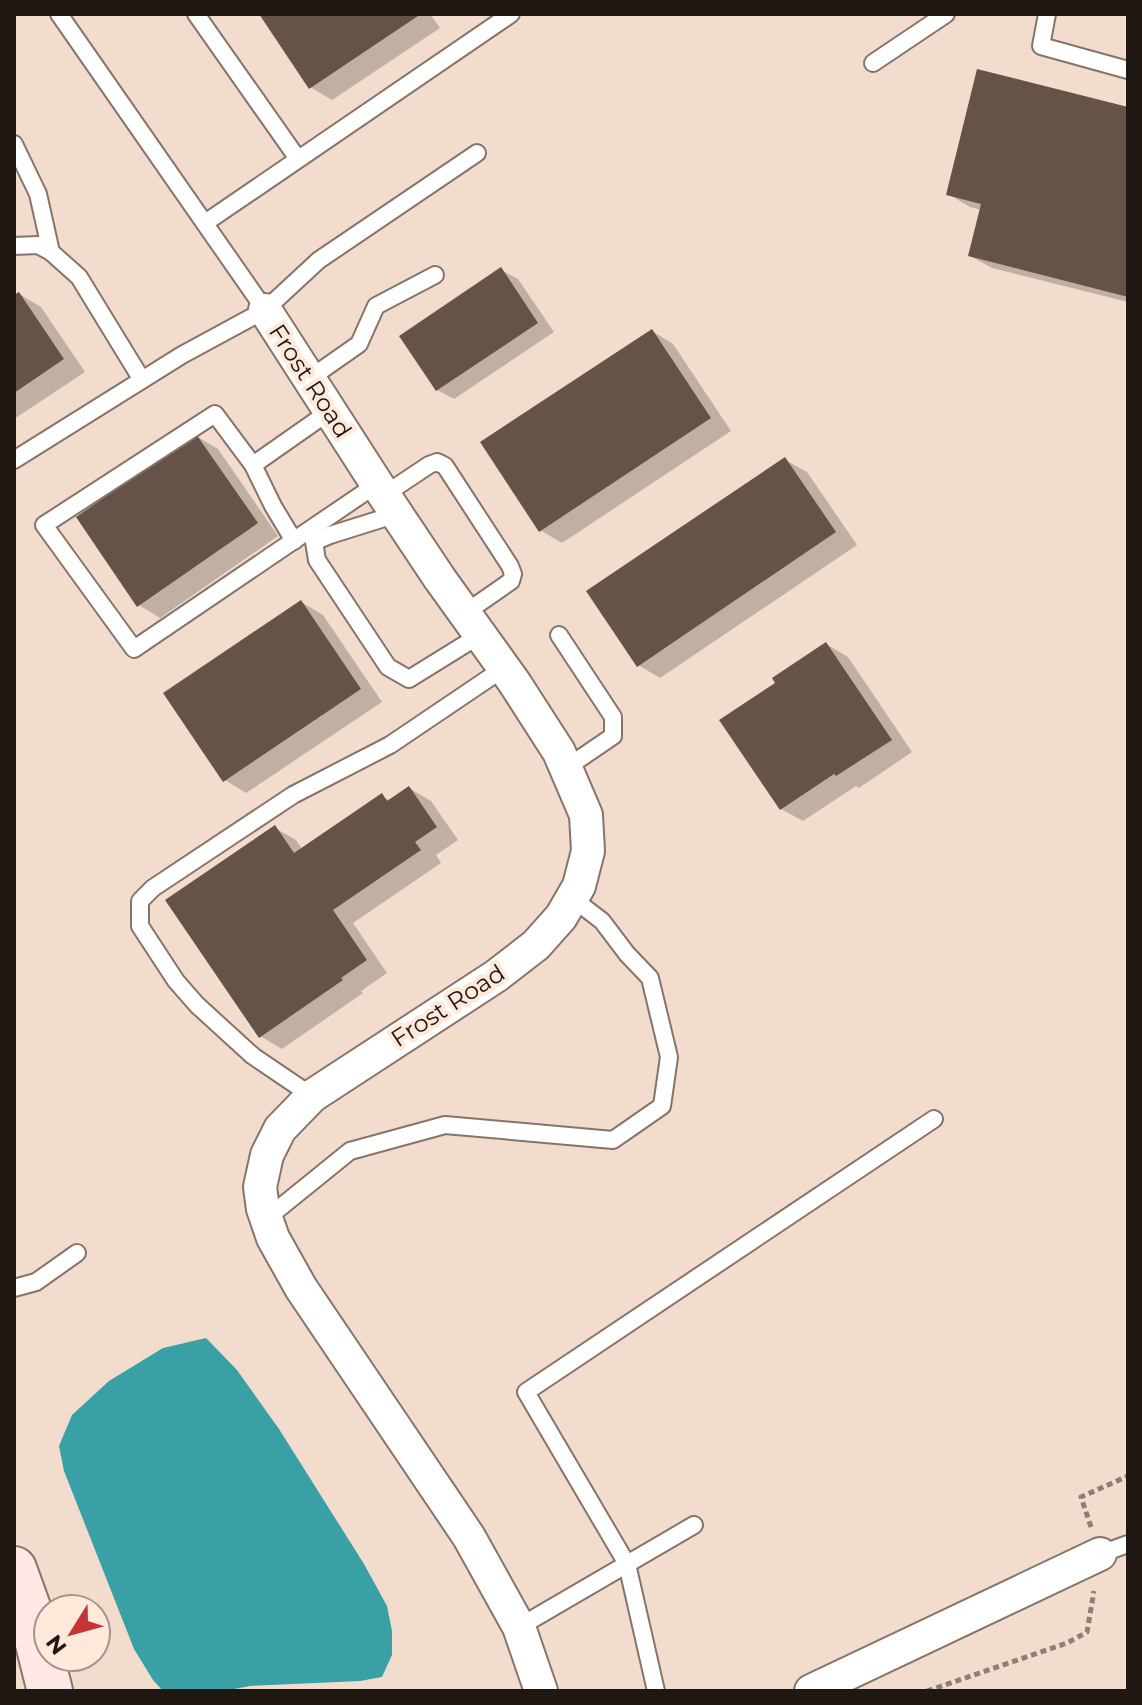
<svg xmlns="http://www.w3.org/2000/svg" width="1142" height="1705" font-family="Montserrat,sans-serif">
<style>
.water{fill:#39a0a6}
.shadow{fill:#0003}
.building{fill:#655347}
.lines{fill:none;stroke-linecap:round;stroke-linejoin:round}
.lane-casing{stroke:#877468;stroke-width:20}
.street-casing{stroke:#877468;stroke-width:36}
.secondary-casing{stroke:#877468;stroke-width:48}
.path{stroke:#8d7f75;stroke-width:5;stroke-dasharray:6 4;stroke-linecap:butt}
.lane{stroke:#fff;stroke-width:16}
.street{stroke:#fff;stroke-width:32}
.secondary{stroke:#fde8e5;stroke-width:44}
.labels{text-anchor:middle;stroke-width:8;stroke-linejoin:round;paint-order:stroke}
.street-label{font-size:24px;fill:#1e1712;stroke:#fee9db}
</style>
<rect width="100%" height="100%" fill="#f1dcce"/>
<path class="water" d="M 206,1338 L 237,1370 L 279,1429 L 364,1564 L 387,1606 L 392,1631 L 392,1655 L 382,1677 L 360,1681 L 250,1686 L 224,1691 L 163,1691 L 153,1680 L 134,1649 L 64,1471 L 59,1446 L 72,1415 L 109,1381 L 163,1348 Z"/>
<g class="shadow">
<path d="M 261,14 L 430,14 L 440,28 L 332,100 L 310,87 Z"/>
<path d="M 1128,109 L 1128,302 L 992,268 L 970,256 L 981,210 L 970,207 L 948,194 Z"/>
<path d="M 501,270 L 518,279 L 554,332 L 454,399 L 437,390 Z"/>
<path d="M 19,294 L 41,307 L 85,372 L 14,419 L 14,298 Z"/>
<path d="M 652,331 L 673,344 L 731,431 L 562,543 L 540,530 Z"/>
<path d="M 196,436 L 218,449 L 278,536 L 160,618 L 139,605 Z"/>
<path d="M 785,460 L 807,472 L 857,545 L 660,678 L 638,665 Z"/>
<path d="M 301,602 L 323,615 L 382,702 L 246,793 L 225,780 Z"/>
<path d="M 826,644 L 848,657 L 912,752 L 859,788 L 856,786 L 803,821 L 781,809 Z"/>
<path d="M 409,788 L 431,801 L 458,840 L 436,855 L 441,863 L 353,923 L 387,973 L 361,991 L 363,993 L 282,1049 L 260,1036 L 275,828 L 296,840 L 303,850 L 382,796 L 390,801 Z"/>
</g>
<g class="building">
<path d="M 259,14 L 421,14 L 309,89 Z"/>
<path d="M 977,69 L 1128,107 L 1128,297 L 968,256 L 981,204 L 946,195 Z"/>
<path d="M 501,267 L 538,323 L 436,391 L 399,336 Z"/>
<path d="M 19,292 L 64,359 L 14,393 L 14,295 Z"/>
<path d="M 652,329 L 711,418 L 539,532 L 480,442 Z"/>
<path d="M 196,434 L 258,523 L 137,607 L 76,517 Z"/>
<path d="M 785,457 L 836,532 L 637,667 L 586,591 Z"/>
<path d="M 301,600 L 361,689 L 223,782 L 163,693 Z"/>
<path d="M 826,642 L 892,740 L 836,776 L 834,774 L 780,810 L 719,720 L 775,683 L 772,678 Z"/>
<path d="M 409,786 L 437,827 L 415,842 L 421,850 L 333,910 L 367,960 L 341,978 L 343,980 L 259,1038 L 165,900 L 275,825 L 294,853 L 382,793 L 387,801 Z"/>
</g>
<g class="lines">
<defs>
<g id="lane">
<path d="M 59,14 L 265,310"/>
<path d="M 196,14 L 298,159"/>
<path d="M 1047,14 L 1041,46 L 1128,70"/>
<path d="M 873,63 L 946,14"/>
<path d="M 14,144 L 38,194 L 51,252"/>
<path d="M 205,223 L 511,14"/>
<path d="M 14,246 L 38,245 L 51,252 L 79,277 L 142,380"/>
<path d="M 309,379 L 359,344 L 376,306 L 435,275"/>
<path d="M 330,411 L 253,465 L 215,414 L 44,525 L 134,649 L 377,484"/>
<path d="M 14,460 L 182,355 L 265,310 L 319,260 L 477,153"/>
<path d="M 253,465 L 273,506 L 294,541"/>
<path d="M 384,495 L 429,465 L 437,462 L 445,466 L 510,566 L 513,574 L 511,581 L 465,613"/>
<path d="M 397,514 L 330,535 L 314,542 L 317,560 L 388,667 L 409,679 L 480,635"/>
<path d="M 559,635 L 613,717 L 613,736 L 566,768"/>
<path d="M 312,1096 L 253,1056 L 197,1005 L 176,981 L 140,926 L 140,901 L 153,888 L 293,795 L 390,745 L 504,668"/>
<path d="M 266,1219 L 350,1151 L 445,1125 L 613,1140 L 662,1106 L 669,1057 L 650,978 L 627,954 L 602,921 L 572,898"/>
<path d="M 14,1288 L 36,1282 L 77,1253"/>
<path d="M 1100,1554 L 1128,1544"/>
<path d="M 519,1627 L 694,1525"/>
<path d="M 656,1691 L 627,1564 L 526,1392 L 934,1119"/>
</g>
<g id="street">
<path d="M 265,310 L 384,495 L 440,579 L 514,682 L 559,752 L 586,815 L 588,851 L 579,886 L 561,917 L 536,945 L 496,976 L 312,1096 L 280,1129 L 267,1155 L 260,1187 L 263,1209 L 273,1238 L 301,1288 L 469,1537 L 519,1627 L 541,1691"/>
<path d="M 811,1691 L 1100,1554"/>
</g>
<path id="secondary" d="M 14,1569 L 31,1616 L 50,1691"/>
</defs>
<use href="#lane" class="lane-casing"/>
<use href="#street" class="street-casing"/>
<use href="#secondary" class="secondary-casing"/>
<g class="path">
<path d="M 1091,1527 L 1081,1497 L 1128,1476"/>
<path d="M 927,1691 L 1067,1643 L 1087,1632 L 1094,1591"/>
</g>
<use href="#lane" class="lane"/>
<use href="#street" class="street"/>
<use href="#secondary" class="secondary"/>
</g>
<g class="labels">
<g class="street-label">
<text transform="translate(310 381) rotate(57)" y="8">Frost Road</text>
<text transform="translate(448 1006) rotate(-33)" y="8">Frost Road</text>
</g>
</g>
<rect width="1142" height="1705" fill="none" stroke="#1e1712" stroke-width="32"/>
<g transform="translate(72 1633) rotate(233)"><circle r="38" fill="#fee9db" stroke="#a4958b" stroke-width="2"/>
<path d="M0-6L14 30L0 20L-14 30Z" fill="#c53538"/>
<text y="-12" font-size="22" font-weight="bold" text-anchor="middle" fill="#1e1712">N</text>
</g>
</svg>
